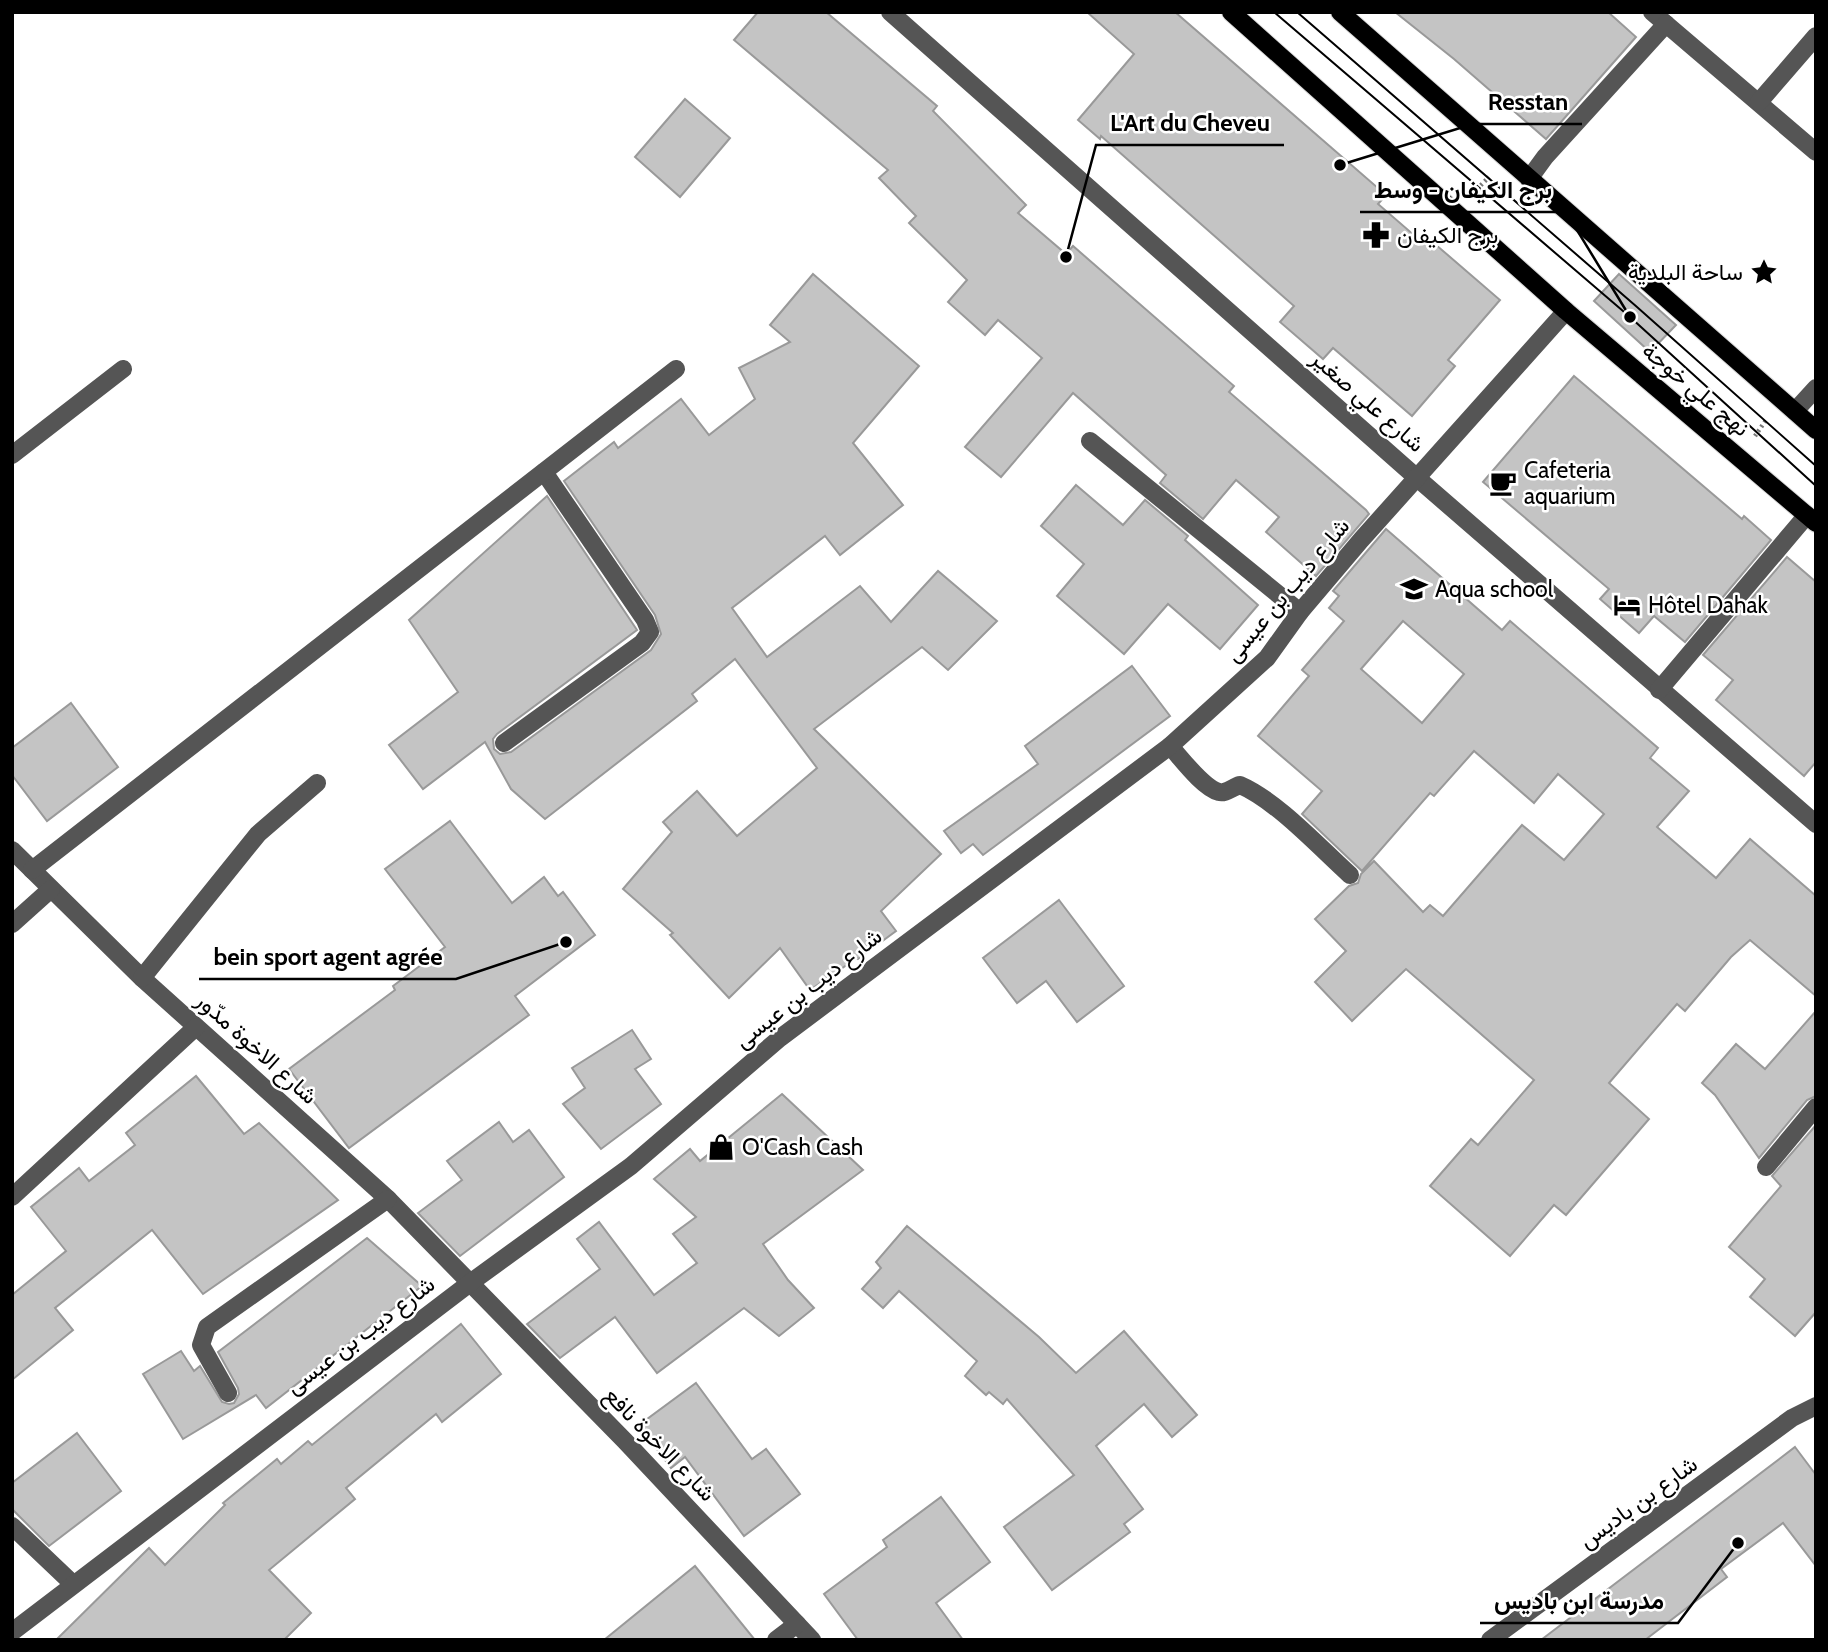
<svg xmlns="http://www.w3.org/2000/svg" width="1828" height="1652" font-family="Cabin,Vazirmatn,sans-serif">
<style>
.building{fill:#c4c4c4;stroke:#999;stroke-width:2;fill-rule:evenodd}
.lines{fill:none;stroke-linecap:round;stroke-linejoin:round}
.major-casing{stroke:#dbdbdb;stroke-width:20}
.path{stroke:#777;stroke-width:4.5;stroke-dasharray:2 3.5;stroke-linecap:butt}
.minor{stroke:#555;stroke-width:18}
.major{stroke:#000;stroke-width:18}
.tram{stroke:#000;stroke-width:2}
.labels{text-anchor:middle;stroke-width:5;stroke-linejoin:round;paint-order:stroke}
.poi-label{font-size:23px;fill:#000;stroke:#fff;text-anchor:start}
.street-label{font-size:23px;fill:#000;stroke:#fff}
.leader{fill:none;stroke:#000;stroke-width:2.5}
.callout-dot{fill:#000;stroke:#fff;stroke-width:2.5}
.callout-label{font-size:24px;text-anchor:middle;font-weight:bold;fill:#000;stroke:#fff;stroke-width:5;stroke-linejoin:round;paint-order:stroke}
</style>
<rect width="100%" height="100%" fill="#fff"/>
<g class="building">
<path d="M 758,12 L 826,12 L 937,106 L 933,111 L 1026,205 L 1018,213 L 1066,254 L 1073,246 L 1234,386 L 1229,392 L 1366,510 L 1369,514 L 1316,576 L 1266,532 L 1279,517 L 1236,480 L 1203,519 L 1160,483 L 1166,475 L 1073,393 L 1001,477 L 965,447 L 1042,358 L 998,320 L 985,335 L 948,302 L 967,280 L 909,223 L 916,216 L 879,178 L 888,170 L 734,40 Z"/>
<path d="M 1087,12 L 1175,12 L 1386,195 L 1378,204 L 1423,243 L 1428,238 L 1500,300 L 1448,360 L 1455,366 L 1412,416 L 1333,348 L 1323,359 L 1280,322 L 1294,306 L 1101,136 L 1100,139 L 1078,120 L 1134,54 Z"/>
<path d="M 1395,12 L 1608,12 L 1636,37 L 1546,139 L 1454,59 Z"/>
<path d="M 685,99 L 730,138 L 680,197 L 635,157 Z"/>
<path d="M 813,274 L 919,366 L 853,443 L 903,505 L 840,555 L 825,536 L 732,608 L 767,657 L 860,586 L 891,622 L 938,571 L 997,621 L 948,670 L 922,647 L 814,729 L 941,854 L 881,911 L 896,931 L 858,959 L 857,958 L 810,990 L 780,948 L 729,998 L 670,935 L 673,933 L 623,889 L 672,832 L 663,822 L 697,791 L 737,836 L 817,768 L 735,659 L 692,694 L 697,701 L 545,819 L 511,789 L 485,742 L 423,789 L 389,745 L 458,692 L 409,620 L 547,496 L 637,630 L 497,734 L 493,739 L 494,749 L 500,754 L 511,752 L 651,650 L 661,634 L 655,615 L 564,481 L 614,442 L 618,448 L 681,399 L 709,435 L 755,399 L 739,368 L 790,342 L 770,325 Z"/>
<path d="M 1619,274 L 1676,325 L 1650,352 L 1594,301 Z"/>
<path d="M 1574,376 L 1742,519 L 1744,516 L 1771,540 L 1685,642 L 1654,616 L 1639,633 L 1600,599 L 1609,589 L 1483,482 Z"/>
<path d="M 1076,485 L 1123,525 L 1145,500 L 1188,536 L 1185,540 L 1258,605 L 1220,649 L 1168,604 L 1124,654 L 1057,596 L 1084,564 L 1041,526 Z"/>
<path d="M 1386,529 L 1502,630 L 1510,621 L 1658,748 L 1650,758 L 1689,791 L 1657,827 L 1716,878 L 1750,839 L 1816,896 L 1816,996 L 1750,940 L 1731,957 L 1685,1011 L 1677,1004 L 1609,1083 L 1649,1119 L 1566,1215 L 1554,1205 L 1510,1256 L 1430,1186 L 1471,1139 L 1478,1145 L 1534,1080 L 1406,969 L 1352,1021 L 1315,982 L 1346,951 L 1315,919 L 1349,886 L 1358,883 L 1361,874 L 1374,861 L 1423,912 L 1430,905 L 1443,916 L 1522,825 L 1564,860 L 1604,814 L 1558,774 L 1534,803 L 1474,751 L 1434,796 L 1430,793 L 1362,871 L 1302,814 L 1322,791 L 1258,736 L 1309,676 L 1302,670 L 1344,621 L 1329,608 L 1339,596 L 1333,591 ZM 1403,621 L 1464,674 L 1422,723 L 1361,669 Z"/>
<path d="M 1787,557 L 1816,582 L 1816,762 L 1804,776 L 1716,700 L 1733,680 L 1703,655 Z"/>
<path d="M 1132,666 L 1170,716 L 983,855 L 973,844 L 961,853 L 944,831 L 1038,764 L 1025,746 Z"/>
<path d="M 71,703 L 118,767 L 47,821 L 12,775 L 12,748 Z"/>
<path d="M 450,821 L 512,903 L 544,877 L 558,896 L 563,892 L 595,935 L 515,996 L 529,1015 L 349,1148 L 289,1069 L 395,990 L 393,986 L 445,947 L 385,869 Z"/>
<path d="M 1059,900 L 1124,986 L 1077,1022 L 1046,981 L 1017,1003 L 983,958 Z"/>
<path d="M 1816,1011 L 1816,1096 L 1807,1100 L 1759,1158 L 1715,1095 L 1702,1083 L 1736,1044 L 1765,1069 Z"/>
<path d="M 632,1030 L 651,1059 L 635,1069 L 661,1104 L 601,1149 L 563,1104 L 585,1088 L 572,1068 Z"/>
<path d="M 196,1076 L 244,1134 L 259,1123 L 338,1200 L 203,1294 L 152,1230 L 55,1308 L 73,1330 L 12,1380 L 12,1295 L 66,1251 L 31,1207 L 79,1168 L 89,1181 L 135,1145 L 126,1133 Z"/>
<path d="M 782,1094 L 863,1170 L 763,1244 L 788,1280 L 814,1308 L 779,1336 L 744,1308 L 657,1373 L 615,1317 L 560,1358 L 527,1324 L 600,1269 L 577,1239 L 599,1222 L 654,1295 L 697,1263 L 673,1234 L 696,1217 L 654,1179 L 690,1149 L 700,1161 Z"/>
<path d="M 499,1122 L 513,1142 L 529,1130 L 564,1177 L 460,1256 L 418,1213 L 462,1180 L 447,1161 Z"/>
<path d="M 1816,1125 L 1816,1312 L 1795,1336 L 1750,1297 L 1765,1279 L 1729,1247 L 1781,1186 L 1772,1176 Z"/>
<path d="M 907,1226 L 1039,1337 L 1076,1373 L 1124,1331 L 1197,1415 L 1172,1437 L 1144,1404 L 1096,1446 L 1143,1509 L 1124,1524 L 1130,1532 L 1052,1590 L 1004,1527 L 1074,1475 L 1007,1399 L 1003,1404 L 989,1392 L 986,1395 L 965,1376 L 977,1361 L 899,1291 L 883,1308 L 862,1289 L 881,1268 L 876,1262 Z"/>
<path d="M 367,1238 L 422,1286 L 266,1408 L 256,1395 L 183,1439 L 143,1374 L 181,1351 L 194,1371 L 200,1366 L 222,1402 L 229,1404 L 234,1403 L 239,1394 L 238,1388 L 218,1352 Z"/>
<path d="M 461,1324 L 501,1374 L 442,1422 L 436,1414 L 346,1488 L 355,1499 L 269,1570 L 311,1613 L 284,1640 L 56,1640 L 149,1548 L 165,1565 L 225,1505 L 223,1503 L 277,1459 L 281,1464 L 308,1441 L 312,1445 Z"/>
<path d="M 696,1383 L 752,1459 L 766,1449 L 800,1494 L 744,1536 L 685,1457 L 671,1468 L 639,1425 Z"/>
<path d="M 77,1433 L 121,1491 L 49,1546 L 12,1509 L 12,1483 Z"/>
<path d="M 1795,1447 L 1816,1475 L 1816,1566 L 1783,1523 L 1721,1569 L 1727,1577 L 1645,1640 L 1541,1640 Z"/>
<path d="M 941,1497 L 990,1562 L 936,1603 L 963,1640 L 858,1640 L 824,1594 L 887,1547 L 883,1540 Z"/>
<path d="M 695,1566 L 755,1640 L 604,1640 Z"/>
</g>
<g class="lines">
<defs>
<g id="major">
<path d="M 1231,12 L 1566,311 L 1816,523"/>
<path d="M 1340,12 L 1816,430"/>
</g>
</defs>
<use href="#major" class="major-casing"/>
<g class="path">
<path d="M 1473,193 L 1489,177"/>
<path d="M 1755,436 L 1766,420"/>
</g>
<g class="minor">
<path d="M 890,12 L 1416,477 L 1816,824"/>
<path d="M 1652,12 L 1816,152"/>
<path d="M 1759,102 L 1816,36"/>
<path d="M 1529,179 L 1545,157 L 1666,24"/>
<path d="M 1795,411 L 1816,388"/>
<path d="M 1090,441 L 1300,612"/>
<path d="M 12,455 L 123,369"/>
<path d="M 1659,690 L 1807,515"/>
<path d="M 504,743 L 642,643 L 650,632 L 645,620 L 544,472"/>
<path d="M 1170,746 C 1181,758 1203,788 1219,792 C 1225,794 1233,787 1240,785 C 1277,801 1319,847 1350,875"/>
<path d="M 12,850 L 142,978 L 388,1199 L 625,1441 L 812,1640"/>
<path d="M 32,870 L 676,369"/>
<path d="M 12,924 L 51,889"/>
<path d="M 142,978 L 258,834 L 317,783"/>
<path d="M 1766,1167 L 1816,1107"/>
<path d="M 12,1197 L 196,1027"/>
<path d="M 228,1393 L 201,1345 L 207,1327 L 388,1199"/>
<path d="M 12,1526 L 73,1584"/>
<path d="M 12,1632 L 470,1283 L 631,1166 L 780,1038 L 1170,746 L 1267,658 L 1300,612 L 1361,540 L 1566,311"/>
<path d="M 776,1640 L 797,1624"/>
<path d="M 1490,1640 L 1792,1418 L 1816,1406"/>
</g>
<use href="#major" class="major"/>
<g class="tram">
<path d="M 1274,12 L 1630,317 L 1816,486"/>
<path d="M 1297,12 L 1637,307 L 1816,466"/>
</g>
</g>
<defs>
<symbol id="pharmacy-bare" viewBox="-9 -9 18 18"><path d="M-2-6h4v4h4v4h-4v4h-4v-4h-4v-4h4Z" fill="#000" stroke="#fff" stroke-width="2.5" paint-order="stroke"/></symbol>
<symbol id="sight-bare" viewBox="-9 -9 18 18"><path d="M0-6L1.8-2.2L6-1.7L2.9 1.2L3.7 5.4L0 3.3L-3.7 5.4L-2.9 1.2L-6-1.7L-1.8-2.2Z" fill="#000" stroke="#fff" stroke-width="2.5" paint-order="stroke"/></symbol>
<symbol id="cafe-bare" viewBox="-9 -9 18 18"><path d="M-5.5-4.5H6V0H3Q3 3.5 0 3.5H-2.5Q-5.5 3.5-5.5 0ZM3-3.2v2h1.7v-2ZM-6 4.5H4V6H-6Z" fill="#000" stroke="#fff" stroke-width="2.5" paint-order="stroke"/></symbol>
<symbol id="school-bare" viewBox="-9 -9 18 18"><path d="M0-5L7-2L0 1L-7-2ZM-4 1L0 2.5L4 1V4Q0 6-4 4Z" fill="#000" stroke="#fff" stroke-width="2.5" paint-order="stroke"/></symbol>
<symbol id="hotel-bare" viewBox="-9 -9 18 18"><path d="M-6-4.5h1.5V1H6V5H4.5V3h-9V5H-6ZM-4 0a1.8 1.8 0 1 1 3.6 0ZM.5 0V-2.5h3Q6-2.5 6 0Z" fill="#000" stroke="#fff" stroke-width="2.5" paint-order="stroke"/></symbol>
<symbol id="shop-bare" viewBox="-9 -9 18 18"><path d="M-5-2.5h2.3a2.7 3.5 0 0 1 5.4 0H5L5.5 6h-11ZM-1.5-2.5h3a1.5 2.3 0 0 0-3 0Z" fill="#000" stroke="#fff" stroke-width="2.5" paint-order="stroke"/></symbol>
</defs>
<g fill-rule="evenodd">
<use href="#pharmacy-bare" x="1357" y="216" width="38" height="38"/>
<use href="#sight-bare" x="1745" y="253" width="38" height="38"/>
<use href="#cafe-bare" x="1484" y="464" width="38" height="38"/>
<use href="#school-bare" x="1395" y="570" width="38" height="38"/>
<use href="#hotel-bare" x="1608" y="586" width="38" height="38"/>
<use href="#shop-bare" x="702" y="1128" width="38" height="38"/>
</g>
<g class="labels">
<g class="poi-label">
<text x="1397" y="243">برج الكيفان</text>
<text x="1743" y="280" text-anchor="end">ساحة البلدية</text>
<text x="1524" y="478">Cafeteria<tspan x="1524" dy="26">aquarium</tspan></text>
<text x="1435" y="597">Aqua school</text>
<text x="1648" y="613">Hôtel Dahak</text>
<text x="742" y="1155">O'Cash Cash</text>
</g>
<g class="street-label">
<text transform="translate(1696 389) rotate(40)" y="8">نهج علي خوجة</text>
<text transform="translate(1368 401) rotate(41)" y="8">شارع علي صغير</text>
<text transform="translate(1287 590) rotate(-50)" y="8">شارع ديب بن عيسى</text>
<text transform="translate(808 988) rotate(-38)" y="8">شارع ديب بن عيسى</text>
<text transform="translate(257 1048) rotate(42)" y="8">شارع الاخوة مدّور</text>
<text transform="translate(360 1335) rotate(-37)" y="8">شارع ديب بن عيسى</text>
<text transform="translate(660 1444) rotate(46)" y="8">شارع الاخوة نافع</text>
<text transform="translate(1638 1502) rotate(-36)" y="8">شارع بن باديس</text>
</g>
</g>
<path class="leader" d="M1340 165L1473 124H1582M1066 257L1096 145H1284M1630 317L1566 212H1360M566 942L456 979H199M1738 1543L1678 1623H1480"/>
<g class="callout-dot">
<circle cx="1340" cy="165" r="7"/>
<circle cx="1066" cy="257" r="7"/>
<circle cx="1630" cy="317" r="7"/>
<circle cx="566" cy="942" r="7"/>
<circle cx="1738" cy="1543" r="7"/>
</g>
<g class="callout-label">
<text x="1528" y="110">Resstan</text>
<text x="1190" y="131">L'Art du Cheveu</text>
<text x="1463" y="198">برج الكيفان - وسط</text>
<text x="328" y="965">bein sport agent agrée</text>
<text x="1579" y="1609">مدرسة ابن باديس</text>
</g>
<rect width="1828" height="1652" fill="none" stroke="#000000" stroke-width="28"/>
</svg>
